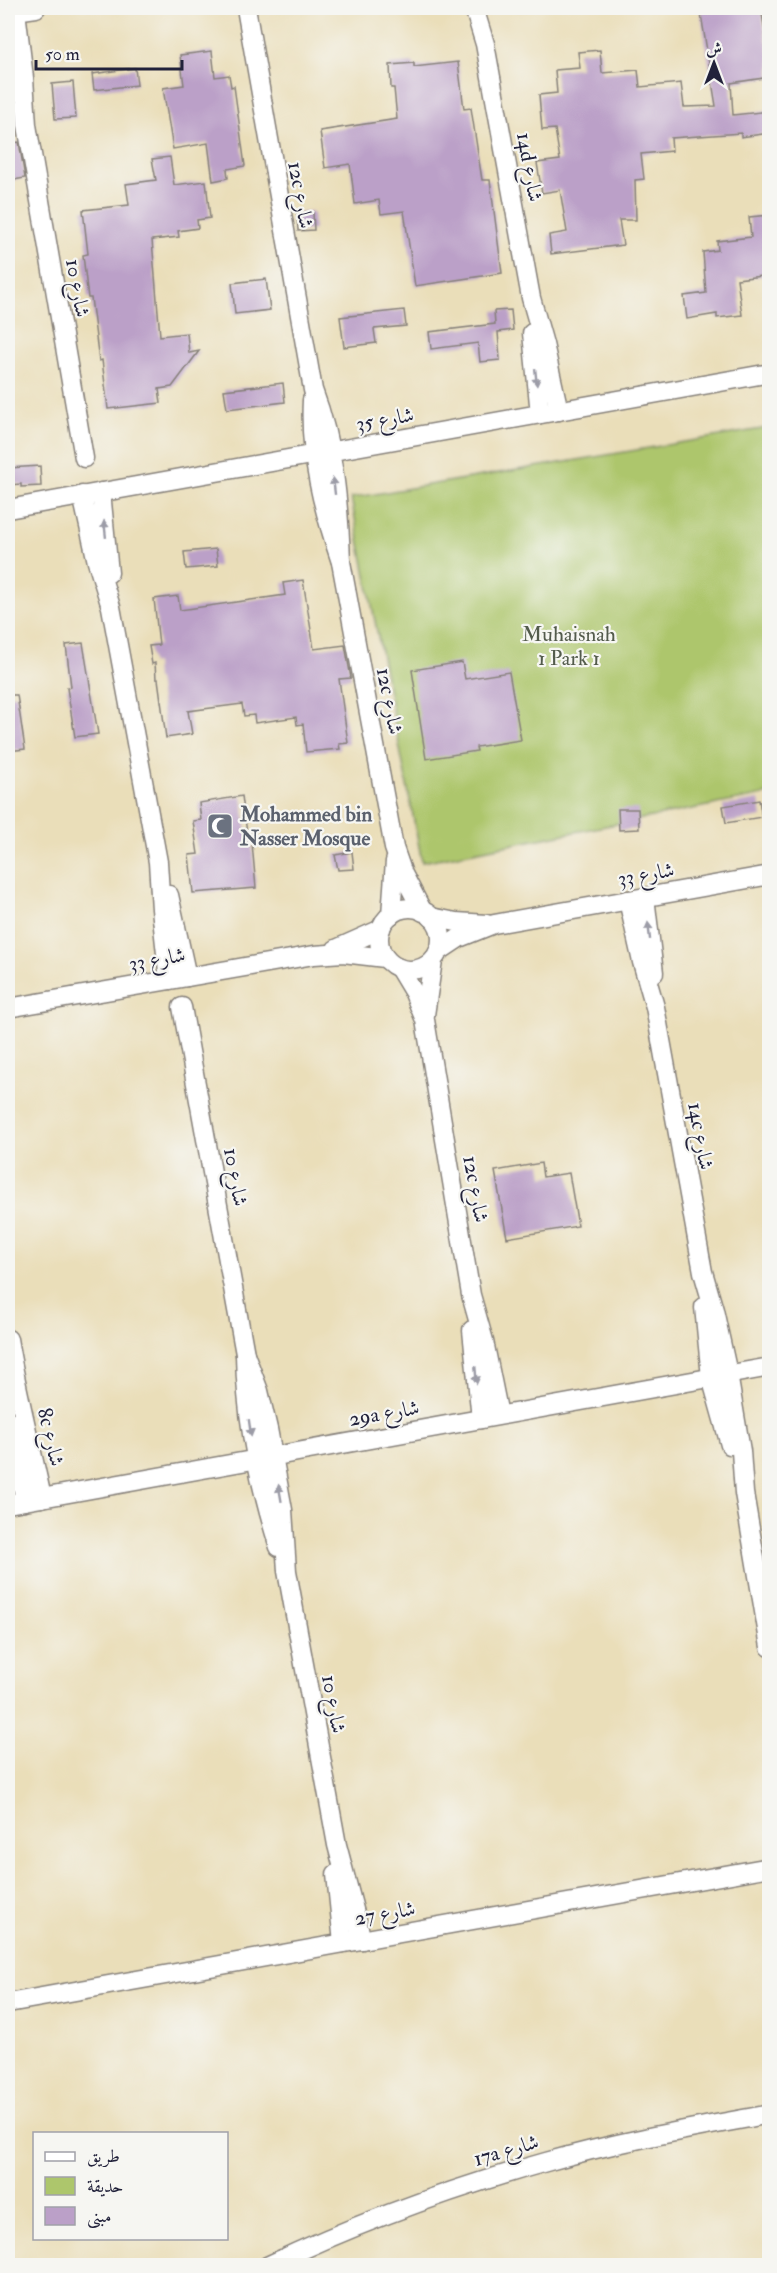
<svg xmlns="http://www.w3.org/2000/svg" width="777" height="2273" font-family="'IM FELL Double Pica',Amiri,serif">
<style>
.green{fill:#adc66c;stroke:#687454;stroke-width:1.5}
.building{fill:#bba0c8}
.lines{fill:none;stroke-linecap:round;stroke-linejoin:round}
.street-casing{stroke:#86807a;stroke-width:21}
.street{stroke:#fff;stroke-width:18}
.oneway{fill:#9c9ca7}
.labels{text-anchor:middle;stroke-width:4.5;stroke-linejoin:round;paint-order:stroke}
.street-label{font-size:21px;fill:#22223b;stroke:#f6f6f2}
.park-label{font-size:21px;fill:#535b4c;stroke:#f6f6f2}
.worship-label{font-size:21px;font-weight:bold;fill:#5b616d;stroke:#f6f6f2;text-anchor:start}
</style>
<rect width="100%" height="100%" fill="#f6f6f2"/>
<filter id="ink" filterUnits="userSpaceOnUse"><feTurbulence type="fractalNoise" baseFrequency=".0167" numOctaves="2"/><feDisplacementMap in="SourceGraphic" scale="12" xChannelSelector="R" yChannelSelector="G"/><feConvolveMatrix kernelMatrix="1 2 1 2 8 2 1 2 1" color-interpolation-filters="sRGB"/></filter>
<filter id="wash" filterUnits="userSpaceOnUse"><feTurbulence type="fractalNoise" baseFrequency=".008" numOctaves="4" result="noise"/><feDisplacementMap in="SourceGraphic" scale="24" xChannelSelector="R" yChannelSelector="G"/><feGaussianBlur stdDeviation="1.35" result="paint"/><feColorMatrix in="noise" values="0 0 0 0 0 0 0 0 0 0 0 0 0 0 0 0 0 1.4 0 .05"/><feComposite in="paint" operator="in"/></filter>
<g filter="url(#wash)">
<rect width="100%" height="100%" fill="#eadeb9"/>
<path class="green" d="M 767,428 L 770,444 L 769,794 L 422,862 L 351,498 Z"/>
<g id="blocks">
<g class="building">
<path d="M 700,8 L 761,8 L 770,60 L 770,77 L 731,83 L 733,115 L 770,111 L 770,133 L 741,137 L 741,133 L 671,138 L 672,151 L 641,154 L 644,179 L 635,180 L 636,220 L 619,220 L 623,245 L 551,254 L 549,235 L 567,232 L 560,190 L 542,193 L 537,163 L 560,160 L 555,129 L 542,130 L 539,95 L 557,93 L 555,70 L 580,68 L 578,52 L 600,50 L 602,73 L 638,70 L 640,87 L 681,83 L 684,107 L 716,106 Z"/>
<path d="M 212,51 L 215,77 L 229,75 L 231,87 L 234,86 L 245,166 L 227,169 L 228,178 L 213,181 L 208,143 L 173,149 L 163,88 L 184,85 L 180,55 Z"/>
<path d="M 458,62 L 464,109 L 471,108 L 482,180 L 490,180 L 502,273 L 415,286 L 404,211 L 381,214 L 379,200 L 355,204 L 350,164 L 325,168 L 320,131 L 397,119 L 394,88 L 391,88 L 390,65 L 414,63 L 414,67 Z"/>
<path d="M 135,68 L 137,85 L 94,90 L 92,74 Z"/>
<path d="M 73,82 L 76,118 L 55,119 L 52,84 Z"/>
<path d="M 19,142 L 25,178 L 8,181 L 8,144 Z"/>
<path d="M 170,157 L 174,185 L 206,181 L 210,218 L 197,220 L 198,228 L 178,231 L 179,237 L 152,240 L 160,336 L 187,333 L 189,353 L 199,351 L 172,387 L 159,389 L 161,403 L 108,409 L 102,360 L 99,361 L 91,298 L 88,298 L 83,255 L 88,254 L 83,210 L 129,205 L 126,184 L 156,180 L 152,159 Z"/>
<path d="M 313,212 L 314,230 L 298,231 L 297,213 Z"/>
<path d="M 770,215 L 770,275 L 737,279 L 742,315 L 717,318 L 717,314 L 687,319 L 684,296 L 706,293 L 703,252 L 718,250 L 717,241 L 751,237 L 749,217 Z"/>
<path d="M 266,279 L 270,310 L 235,314 L 232,283 Z"/>
<path d="M 404,310 L 406,326 L 374,329 L 376,343 L 344,347 L 340,317 Z"/>
<path d="M 511,310 L 513,330 L 498,332 L 500,360 L 480,362 L 478,343 L 431,349 L 429,332 L 495,324 L 494,311 Z"/>
<path d="M 283,383 L 285,402 L 227,409 L 224,390 Z"/>
<path d="M 40,466 L 41,486 L 21,487 L 21,484 L 8,485 L 8,468 Z"/>
<path d="M 216,549 L 218,566 L 186,569 L 184,552 Z"/>
<path d="M 303,580 L 314,649 L 345,645 L 351,678 L 339,679 L 348,743 L 339,744 L 340,749 L 306,752 L 303,724 L 297,725 L 296,717 L 255,723 L 254,715 L 244,716 L 242,704 L 188,711 L 192,734 L 166,738 L 158,679 L 156,679 L 155,663 L 152,664 L 149,646 L 159,645 L 154,599 L 178,596 L 180,610 L 285,595 L 283,583 Z"/>
<path d="M 83,643 L 98,734 L 75,737 L 67,688 L 71,687 L 66,645 Z"/>
<path d="M 462,662 L 465,679 L 509,672 L 521,740 L 476,747 L 477,751 L 426,759 L 412,670 Z"/>
<path d="M 8,695 L 17,695 L 25,749 L 8,751 Z"/>
<path d="M 242,796 L 247,833 L 251,832 L 256,888 L 193,893 L 189,855 L 198,854 L 193,821 L 201,820 L 199,803 Z"/>
<path d="M 759,800 L 762,817 L 726,823 L 723,806 Z"/>
<path d="M 618,809 L 638,809 L 639,829 L 619,830 Z"/>
<path d="M 352,852 L 354,869 L 338,870 L 335,855 Z"/>
<path d="M 541,1163 L 543,1177 L 569,1173 L 578,1226 L 507,1238 L 495,1171 Z"/>
</g>
</g>
</g>
<g filter="url(#ink)">
<use href="#blocks" fill-opacity="0" stroke="#86807a" stroke-width="1.5"/>
<g class="lines">
<defs>
<g id="street">
<path d="M 246,8 L 313,390 C 334,445 339,504 341,562"/>
<path d="M 474,8 L 485,44 L 531,298 L 544,344 L 559,411"/>
<path d="M 16,11 L 24,78 L 27,125 L 84,458"/>
<path d="M 8,12 L 36,8"/>
<path d="M 8,58 L 16,92"/>
<path d="M 532,333 L 540,414"/>
<path d="M 312,400 C 309,456 323,509 341,562 L 394,848 L 403,874 L 423,912"/>
<path d="M 101,492 L 109,573"/>
<path d="M 82,495 L 97,562 L 111,607 L 158,862 L 161,909 L 169,980"/>
<path d="M 8,509 L 770,373"/>
<path d="M 169,895 L 187,977"/>
<path d="M 645,897 L 654,973"/>
<path d="M 628,900 L 642,962 L 655,1007 L 703,1272 L 714,1310 L 728,1374 L 741,1451 L 744,1493 L 770,1647"/>
<circle cx="410" cy="939" r="31"/>
<path d="M 391,915 L 395,861"/>
<path d="M 431,917 L 456,922 L 487,924"/>
<path d="M 336,949 L 381,929"/>
<path d="M 438,952 L 459,938 L 494,924 L 770,875"/>
<path d="M 399,968 L 414,993 L 425,1020 L 471,1295 L 484,1341 L 499,1415"/>
<path d="M 182,1007 L 245,1354 C 246,1421 259,1484 279,1547"/>
<path d="M 8,1008 L 314,955 L 343,953 L 385,958"/>
<path d="M 425,1015 L 433,960"/>
<path d="M 704,1307 L 711,1377 L 730,1445"/>
<path d="M 472,1330 L 481,1419"/>
<path d="M 8,1339 C 17,1393 31,1445 42,1498"/>
<path d="M 245,1354 L 259,1391 L 268,1429 L 283,1510 L 287,1571 L 337,1845 L 362,1940"/>
<path d="M 17,1422 L 24,1501"/>
<path d="M 8,1504 L 770,1367"/>
<path d="M 336,1874 L 343,1943"/>
<path d="M 8,2003 L 770,1867"/>
<path d="M 267,2266 C 357,2223 450,2189 546,2162 C 619,2141 695,2128 770,2114"/>
</g>
</defs>
<use href="#street" class="street-casing"/>
<use href="#street" class="street"/>
</g>
<defs><path id="oneway-solid" d="M-6-.8H1V-3.2L6.5 0L1 3.2V.8H-6Z" transform="scale(1.5)"/></defs>
<g class="oneway">
<use href="#oneway-solid" transform="translate(536 377) rotate(84)"/>
<use href="#oneway-solid" transform="translate(334 486) rotate(-97)"/>
<use href="#oneway-solid" transform="translate(105 529) rotate(-96)"/>
<use href="#oneway-solid" transform="translate(649 931) rotate(-97)"/>
<use href="#oneway-solid" transform="translate(476 1375) rotate(85)"/>
<use href="#oneway-solid" transform="translate(250 1428) rotate(82)"/>
<use href="#oneway-solid" transform="translate(280 1493) rotate(-100)"/>
</g>
</g>
<defs>
<symbol id="mosque-square" viewBox="-11 -11 22 22"><rect x="-9" y="-9" width="18" height="18" rx="4" fill="#6b7280" stroke="#f6f6f2"/><path d="M3.5-4.9A6 6 0 1 0 3.5 4.9A5 5 0 1 1 3.5-4.9Z" fill="#fff"/></symbol>
</defs>
<g fill-rule="evenodd">
<use href="#mosque-square" x="205" y="811" width="30" height="30"/>
</g>
<g class="labels">
<g class="street-label">
<text transform="translate(530 167) rotate(80)" y="7">14d شارع</text>
<text transform="translate(301 195) rotate(80)" y="7">12c شارع</text>
<text transform="translate(78 288) rotate(80)" y="7">شارع 10</text>
<text transform="translate(385 419) rotate(-10)" y="7">شارع 35</text>
<text transform="translate(390 701) rotate(79)" y="7">12c شارع</text>
<text transform="translate(646 874) rotate(-10)" y="7">شارع 33</text>
<text transform="translate(157 959) rotate(-10)" y="7">شارع 33</text>
<text transform="translate(701 1136) rotate(80)" y="7">14c شارع</text>
<text transform="translate(236 1177) rotate(80)" y="7">شارع 10</text>
<text transform="translate(476 1189) rotate(80)" y="7">12c شارع</text>
<text transform="translate(384 1413) rotate(-10)" y="7">29a شارع</text>
<text transform="translate(51 1437) rotate(77)" y="7">8c شارع</text>
<text transform="translate(334 1704) rotate(80)" y="7">شارع 10</text>
<text transform="translate(385 1913) rotate(-10)" y="7">شارع 27</text>
<text transform="translate(506 2150) rotate(-16)" y="7">17a شارع</text>
</g>
<g class="park-label">
<text x="569" y="641">Muhaisnah<tspan x="569" dy="24">1 Park 1</tspan></text>
</g>
<g class="worship-label">
<text x="240" y="821">Mohammed bin<tspan x="240" dy="24">Nasser Mosque</tspan></text>
</g>
</g>
<rect width="777" height="2273" fill="none" stroke="#f6f6f2" stroke-width="30"/>
<rect x="33" y="2132" width="195" height="108" fill="#f6f6f2" stroke="#a1a1a9" stroke-width="1.5"/>
<rect x="45" y="2152" width="30" height="9" fill="#ffffff" stroke="#a1a1a9" stroke-width="1.5"/>
<text x="87" y="2162" font-size="18" fill="#22223b">طريق</text>
<rect x="45" y="2177" width="30" height="18" fill="#adc66c" stroke="#a1a1a9" stroke-width="1.5"/>
<text x="87" y="2192" font-size="18" fill="#22223b">حديقة</text>
<rect x="45" y="2207" width="30" height="18" fill="#bba0c8" stroke="#a1a1a9" stroke-width="1.5"/>
<text x="87" y="2222" font-size="18" fill="#22223b">مبنى</text>
<g transform="translate(714 63)" stroke="#f6f6f2" stroke-width="4.5" paint-order="stroke">
<path d="M0-4.5L10 22L0 15L-10 22Z" fill="#22223b"/>
<text y="-9" font-size="16" font-weight="bold" text-anchor="middle" fill="#22223b">ش</text>
</g>
<path d="M36 60v9h146v-9" fill="none" stroke="#22223b" stroke-width="3"/>
<text x="45" y="60" font-size="18" fill="#22223b" stroke="#f6f6f2" stroke-width="4.5" paint-order="stroke">50 m</text>
</svg>
